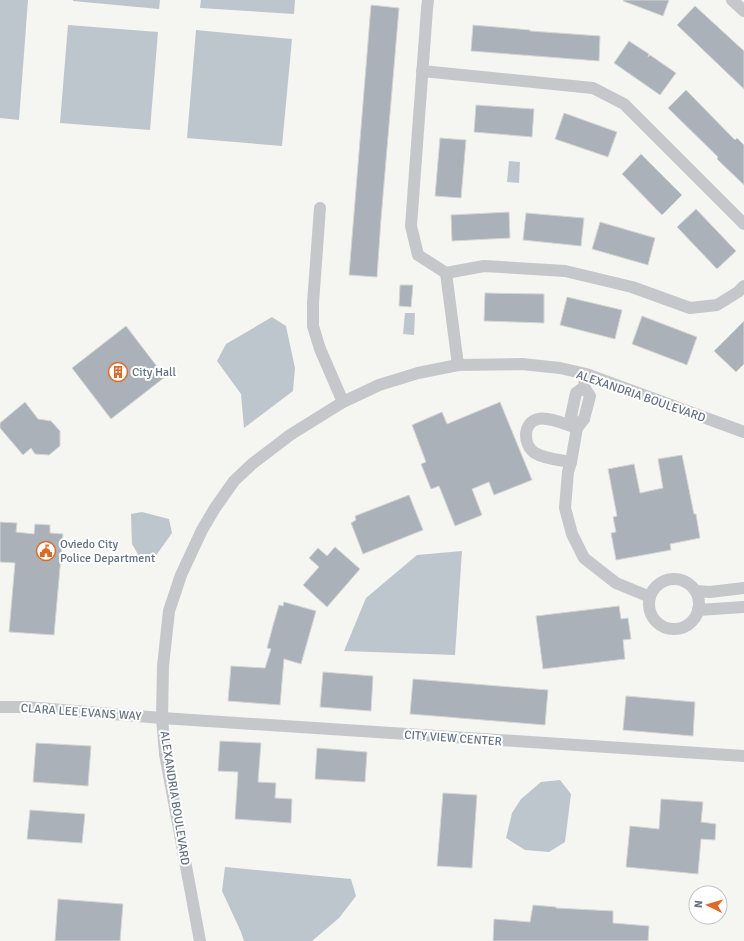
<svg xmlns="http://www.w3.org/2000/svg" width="744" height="941" font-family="Signika,sans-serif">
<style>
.water{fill:#bec6cd}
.building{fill:#aab1b8;stroke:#d6d6d4}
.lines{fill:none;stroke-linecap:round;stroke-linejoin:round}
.minor{stroke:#c5c7cb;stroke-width:12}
.labels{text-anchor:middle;stroke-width:4;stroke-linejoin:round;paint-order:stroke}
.poi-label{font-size:12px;fill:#637183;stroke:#fff;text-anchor:start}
.street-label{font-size:12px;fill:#637183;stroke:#fff}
</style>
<rect width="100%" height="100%" fill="#f5f5f1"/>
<g class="water">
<path d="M 0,0 L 28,0 L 19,120 L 0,118 Z"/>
<path d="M 73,0 L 160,0 L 159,9 L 73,1 Z"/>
<path d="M 201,0 L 295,0 L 294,14 L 200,8 Z"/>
<path d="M 68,25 L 158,32 L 150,130 L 60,123 Z"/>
<path d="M 196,30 L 292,39 L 282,146 L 187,138 Z"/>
<path d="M 509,161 L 520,162 L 519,183 L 507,182 Z"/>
<path d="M 405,313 L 415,313 L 414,335 L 403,334 Z"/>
<path d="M 272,317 L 286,326 L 295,368 L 293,391 L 244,428 L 241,394 L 217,361 L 226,344 Z"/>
<path d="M 142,512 L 169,519 L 172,533 L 152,561 L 143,563 L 132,544 L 131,514 Z"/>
<path d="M 462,551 L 455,655 L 344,651 L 366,598 L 417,555 Z"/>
<path d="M 560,780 L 571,794 L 565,842 L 549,852 L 525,850 L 506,838 L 512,813 L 521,799 L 541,782 Z"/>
<path d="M 225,867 L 351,879 L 356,896 L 339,918 L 312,941 L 244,941 L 241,932 L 222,891 Z"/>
</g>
<g class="building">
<path d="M 624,0 L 669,0 L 663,16 L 623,1 Z"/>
<path d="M 371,5 L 399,8 L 381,219 L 377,277 L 349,275 Z"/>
<path d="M 695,6 L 744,51 L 744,89 L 677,25 Z"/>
<path d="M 473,25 L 530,30 L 530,31 L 600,36 L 599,61 L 471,51 Z"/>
<path d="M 629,41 L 649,54 L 648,57 L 650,55 L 676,73 L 660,95 L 614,63 Z"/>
<path d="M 686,90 L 735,140 L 737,138 L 744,145 L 744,185 L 717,159 L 718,157 L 668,108 Z"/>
<path d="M 476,105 L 534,109 L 532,137 L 474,132 Z"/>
<path d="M 564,113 L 617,132 L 608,157 L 555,139 Z"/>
<path d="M 440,138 L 466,140 L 461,198 L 435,196 Z"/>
<path d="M 641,154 L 682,195 L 662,215 L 622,174 Z"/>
<path d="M 696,209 L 736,251 L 717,269 L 677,227 Z"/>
<path d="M 509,212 L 510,238 L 452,241 L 451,215 Z"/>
<path d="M 526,213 L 584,218 L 581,246 L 523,240 Z"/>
<path d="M 600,222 L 655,238 L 648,265 L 592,249 Z"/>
<path d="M 400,285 L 413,285 L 411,307 L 399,306 Z"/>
<path d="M 485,293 L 544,294 L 544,323 L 484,321 Z"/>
<path d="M 567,297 L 622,310 L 615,339 L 560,325 Z"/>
<path d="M 642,316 L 697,337 L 687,365 L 632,344 Z"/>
<path d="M 744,321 L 744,364 L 736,372 L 714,351 Z"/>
<path d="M 126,326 L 165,377 L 111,419 L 72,368 Z"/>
<path d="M 25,402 L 38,419 L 51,421 L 60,431 L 60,446 L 49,455 L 35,454 L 31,448 L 23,455 L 0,428 L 0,423 Z"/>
<path d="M 500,402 L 532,480 L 494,495 L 489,482 L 472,489 L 482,515 L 455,526 L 439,486 L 431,489 L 421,464 L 426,462 L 412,425 L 442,412 L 447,424 Z"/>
<path d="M 682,455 L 694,514 L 696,514 L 700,538 L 670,544 L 671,550 L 616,560 L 611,533 L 616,532 L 613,517 L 617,516 L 608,469 L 634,464 L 640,493 L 663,488 L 658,459 Z"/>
<path d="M 409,495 L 423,530 L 363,554 L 351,523 L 356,520 L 355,516 Z"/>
<path d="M 0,522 L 17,523 L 16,532 L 34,534 L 35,524 L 50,525 L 50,533 L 63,534 L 54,635 L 9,632 L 15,563 L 0,562 Z"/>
<path d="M 335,547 L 360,569 L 327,607 L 303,585 L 319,567 L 309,558 L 318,548 L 327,556 Z"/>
<path d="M 284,602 L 316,611 L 301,664 L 284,659 L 280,705 L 228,701 L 231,666 L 265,668 L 271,649 L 267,648 L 274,622 L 279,605 L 283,606 Z"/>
<path d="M 619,606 L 621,619 L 628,618 L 631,639 L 623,640 L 625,659 L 543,669 L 536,616 Z"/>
<path d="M 323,672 L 373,676 L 371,711 L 320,707 Z"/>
<path d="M 413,679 L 548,690 L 545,725 L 410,714 Z"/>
<path d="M 626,696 L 695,702 L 693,736 L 623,730 Z"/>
<path d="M 220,741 L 261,743 L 258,782 L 276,783 L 275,798 L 292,799 L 291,823 L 235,819 L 238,772 L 218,771 Z"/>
<path d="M 36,743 L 91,746 L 88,786 L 33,782 Z"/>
<path d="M 317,748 L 367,752 L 365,782 L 315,779 Z"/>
<path d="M 443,793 L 477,795 L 472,868 L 437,866 Z"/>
<path d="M 661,799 L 703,802 L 701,822 L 716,824 L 715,840 L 701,839 L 698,874 L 626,867 L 630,826 L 659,829 Z"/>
<path d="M 30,810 L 85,814 L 82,843 L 27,839 Z"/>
<path d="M 58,899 L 123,904 L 120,941 L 55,941 Z"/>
<path d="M 533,905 L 556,907 L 556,908 L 613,911 L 613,923 L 649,926 L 648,941 L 493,941 L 494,919 L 530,922 Z"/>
</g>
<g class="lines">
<g class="minor">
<path d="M 428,0 L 427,9 L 411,226 L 418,255 L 446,273 L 484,266 L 565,271 L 632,287 L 690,308 L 717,305 L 738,292 L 744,286"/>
<path d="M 732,0 L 744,11"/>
<path d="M 422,71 L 593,88 L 624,104 L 744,224"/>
<path d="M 320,208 L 313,303 L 313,326 L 320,349 L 343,402"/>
<path d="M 446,273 L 458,365"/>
<path d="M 584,387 L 590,396 L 584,419 L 577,428 L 571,462 L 568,472 L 565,508 L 572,534 L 584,558 L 616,583 L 650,597"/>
<path d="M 577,428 L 571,416 L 576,393 L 584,387 L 585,379"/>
<path d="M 571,462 C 560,460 545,459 535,453 C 523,445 522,423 538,419 C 548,416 567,425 577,428"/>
<circle cx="674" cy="604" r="25"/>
<path d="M 696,591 L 710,592 L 744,588"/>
<path d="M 698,610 L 744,607"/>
<path d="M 0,707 L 26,707 L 162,718 L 744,756"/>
<path d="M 200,941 L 165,754 L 162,718 L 163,666 L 169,611 L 181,575 L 202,530 L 215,508 L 234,481 L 252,464 L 290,435 L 343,402 L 379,385 L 418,373 L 458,365 L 522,364 L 560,368 L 586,374 L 744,432"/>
</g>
</g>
<defs>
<symbol id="building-ring" viewBox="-11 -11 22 22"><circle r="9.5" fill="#fff" stroke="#e66820" stroke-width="1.5"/><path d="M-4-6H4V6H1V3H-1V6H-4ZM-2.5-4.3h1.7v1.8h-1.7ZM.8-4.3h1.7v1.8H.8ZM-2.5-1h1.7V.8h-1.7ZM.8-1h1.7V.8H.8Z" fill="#e66820"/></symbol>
<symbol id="civic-ring" viewBox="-11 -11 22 22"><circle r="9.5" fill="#fff" stroke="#e66820" stroke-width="1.5"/><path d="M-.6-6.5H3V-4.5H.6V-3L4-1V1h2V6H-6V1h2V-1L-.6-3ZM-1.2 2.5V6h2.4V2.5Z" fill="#e66820"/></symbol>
</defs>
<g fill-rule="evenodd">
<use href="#building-ring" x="107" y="361" width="22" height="22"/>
<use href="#civic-ring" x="35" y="540" width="22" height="22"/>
</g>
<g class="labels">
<g class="poi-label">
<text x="132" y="376">City Hall</text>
<text x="60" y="548">Oviedo City<tspan x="60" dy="14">Police Department</tspan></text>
</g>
<g class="street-label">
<text transform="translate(641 396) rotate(19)" y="4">ALEXANDRIA BOULEVARD</text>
<text transform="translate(81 712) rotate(4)" y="4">CLARA LEE EVANS WAY</text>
<text transform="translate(453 738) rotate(4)" y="4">CITY VIEW CENTER</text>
<text transform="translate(175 798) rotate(81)" y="4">ALEXANDRIA BOULEVARD</text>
</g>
</g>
<g transform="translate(708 905) rotate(275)"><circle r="19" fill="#ffffff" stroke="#c1c6cd"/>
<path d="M0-3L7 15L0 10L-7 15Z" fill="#e66820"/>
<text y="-6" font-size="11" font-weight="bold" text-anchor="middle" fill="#637183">N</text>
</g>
</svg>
